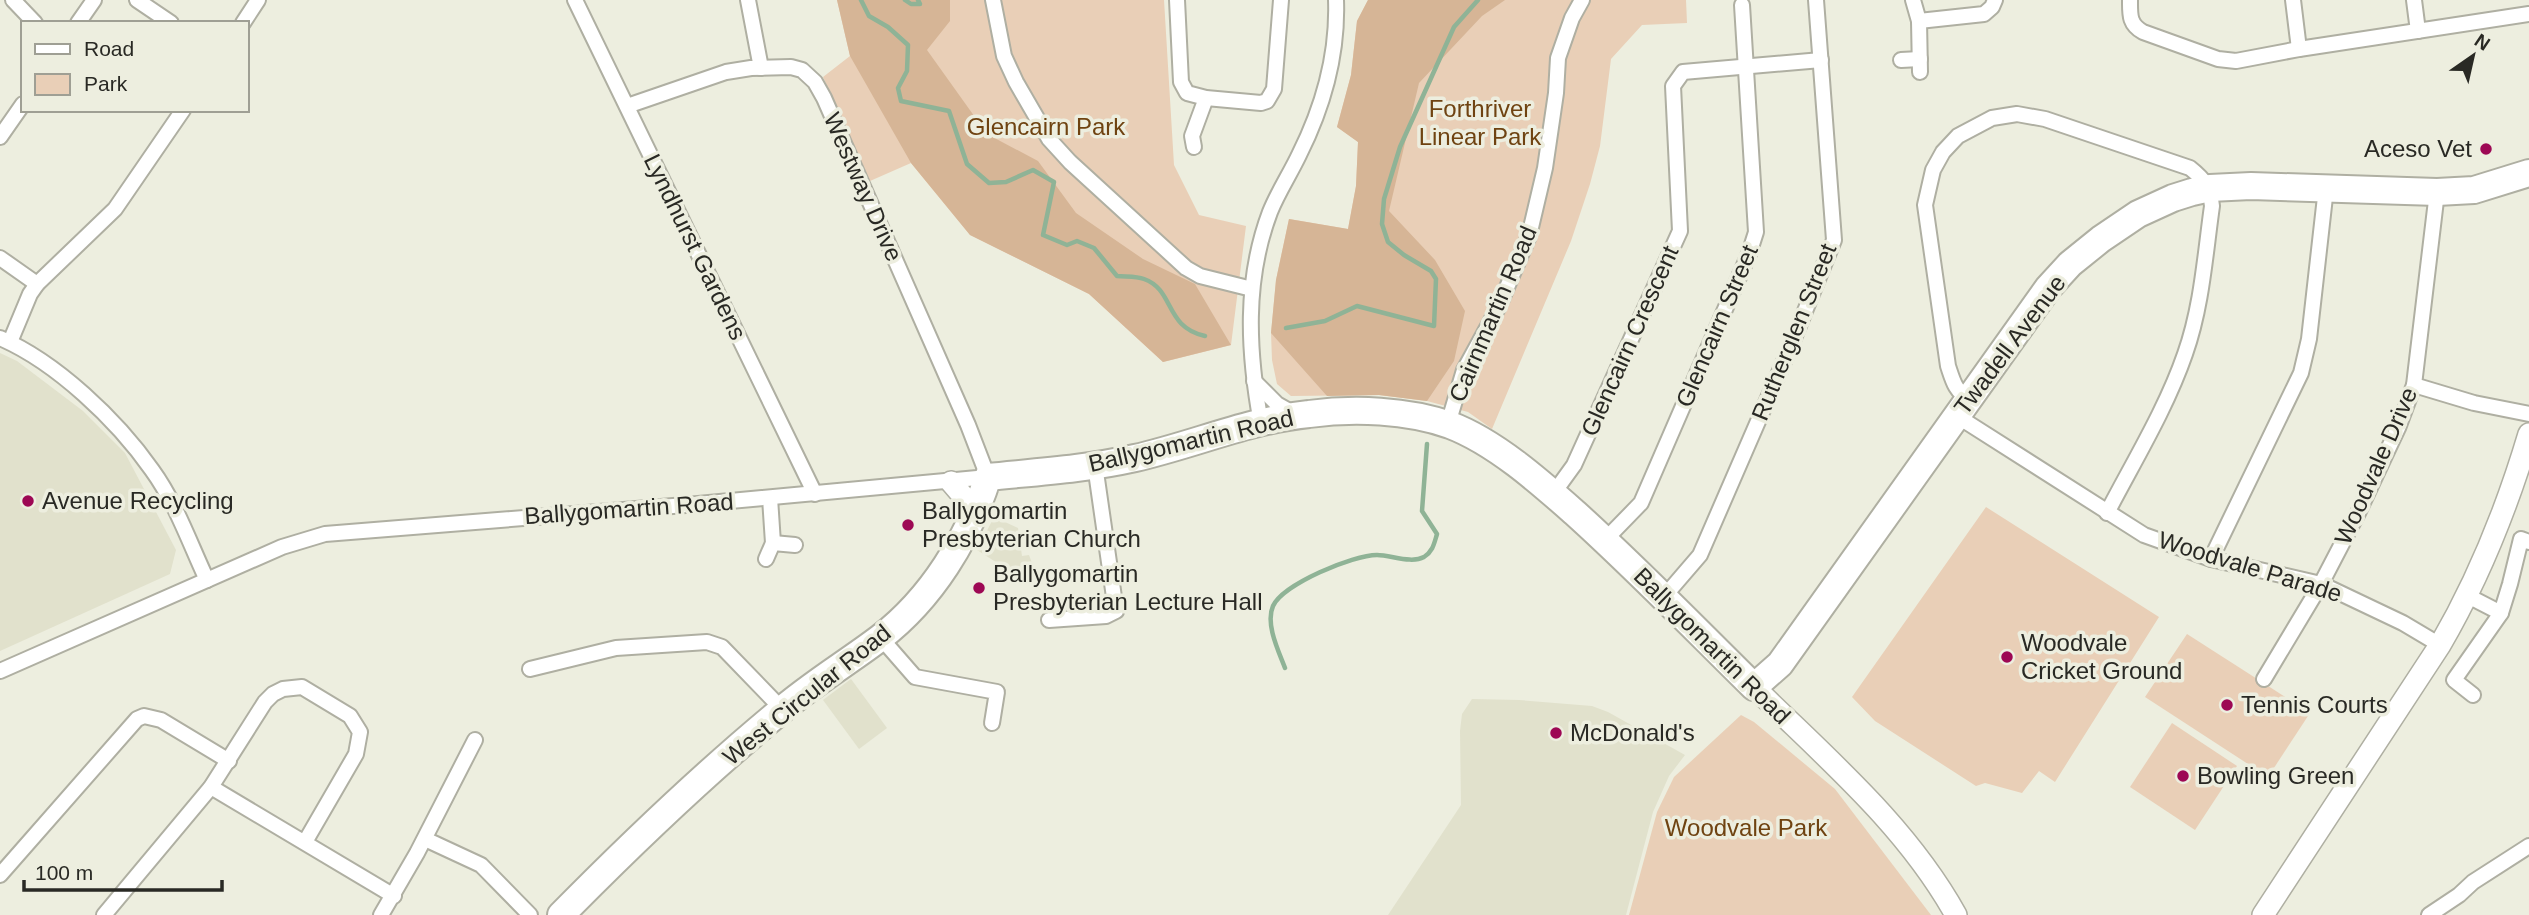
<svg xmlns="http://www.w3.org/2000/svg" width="2529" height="915" font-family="Helvetica,sans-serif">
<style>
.built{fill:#e1e1cc}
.green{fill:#e9cfb7}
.forest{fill:#d6b596}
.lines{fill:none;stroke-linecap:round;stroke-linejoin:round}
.stream{stroke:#8fb396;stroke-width:4.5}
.street-casing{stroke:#afafa2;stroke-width:18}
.secondary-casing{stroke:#afafa2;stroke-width:24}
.highway-casing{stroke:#afafa2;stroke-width:30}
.street{stroke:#fff;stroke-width:14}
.secondary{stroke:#fff;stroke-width:21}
.highway{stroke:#fff;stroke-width:26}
.poi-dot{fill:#9d0854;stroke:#edeedf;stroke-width:2.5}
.labels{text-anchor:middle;stroke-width:7;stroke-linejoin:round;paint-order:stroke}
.park-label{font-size:24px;fill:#6f4311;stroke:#edeedf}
.poi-label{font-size:24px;fill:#292924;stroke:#edeedf;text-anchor:start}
.street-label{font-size:24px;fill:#292924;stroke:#edeedf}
</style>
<rect width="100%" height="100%" fill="#edeedf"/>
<g class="built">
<path d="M 0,353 L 17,361 L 83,411 L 125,453 L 176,550 L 170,574 L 0,651 Z"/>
<path d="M 994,517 L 1018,528 L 1022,556 L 1029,555 L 1035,571 L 1019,577 L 977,550 Z"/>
<path d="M 851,679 L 887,728 L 859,749 L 823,700 Z"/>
<path d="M 1472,699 L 1519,700 L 1592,706 L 1608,712 L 1685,755 L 1669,776 L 1653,812 L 1626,915 L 1388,915 L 1461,805 L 1460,731 L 1462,714 Z"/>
</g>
<g class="green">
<path d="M 837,0 L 1164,0 L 1174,165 L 1199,215 L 1246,226 L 1231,345 L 1163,362 L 1089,294 L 970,235 L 911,163 L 870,181 L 823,77 L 850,56 Z"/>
<path d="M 1368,0 L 1686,0 L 1687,23 L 1642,25 L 1611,59 L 1600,146 L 1590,184 L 1571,241 L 1492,429 L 1468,412 L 1427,401 L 1379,395 L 1291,396 L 1277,384 L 1272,360 L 1271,333 L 1276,280 L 1289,219 L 1348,229 L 1356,186 L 1358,142 L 1337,127 L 1351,75 L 1357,21 Z"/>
<path d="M 1986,507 L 2159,617 L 2055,782 L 2039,771 L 2022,793 L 1985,783 L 1976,786 L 1875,721 L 1852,697 Z"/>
<path d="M 2187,634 L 2310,713 L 2268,777 L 2145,697 Z"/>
<path d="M 1741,715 L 1754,722 L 1835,789 L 1931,915 L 1629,915 L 1657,812 L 1674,777 Z"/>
<path d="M 2172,723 L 2237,766 L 2195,830 L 2130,787 Z"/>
</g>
<g class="forest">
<path d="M 837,0 L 950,0 L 950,21 L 927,50 L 987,134 L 1038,161 L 1076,213 L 1143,259 L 1195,284 L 1231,345 L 1163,362 L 1089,294 L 970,235 L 911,163 L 850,56 Z"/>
<path d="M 1368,0 L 1505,0 L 1482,16 L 1419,83 L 1389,211 L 1435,260 L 1465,311 L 1454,361 L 1427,401 L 1379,395 L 1327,396 L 1271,333 L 1276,280 L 1289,219 L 1348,229 L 1356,186 L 1358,142 L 1337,127 L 1351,75 L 1357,21 Z"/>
</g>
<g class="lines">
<g class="stream">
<path d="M 861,0 L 869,16 L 888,27 L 908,45 L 907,71 L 898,88 L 901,101 L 949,111 L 967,164 L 989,183 L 1006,182 L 1033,170 L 1054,182 L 1043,235 L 1067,245 L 1077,241 L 1094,248 L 1117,276 C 1125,277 1136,276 1144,279 C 1175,290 1164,327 1205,336"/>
<path d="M 905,0 L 911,4 L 920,4 L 918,0"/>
<path d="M 1286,328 L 1325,321 L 1357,306 L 1434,326 L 1436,279 L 1431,271 L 1404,255 L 1388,242 L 1382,224 L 1384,199 L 1400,147 L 1454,27 L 1478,0"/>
<path d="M 1285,668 C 1279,652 1265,624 1273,606 C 1283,584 1353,555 1377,555 C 1391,555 1411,564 1424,557 C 1433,551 1434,544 1437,534 L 1422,511 L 1427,444"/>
</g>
<defs>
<g id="street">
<path d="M 13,0 L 35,23"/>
<path d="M 137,0 L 171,23"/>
<path d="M 575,0 L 815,494"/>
<path d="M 748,0 L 761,68"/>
<path d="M 993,0 L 1004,56 L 1016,82 L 1049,139 L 1070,162 L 1186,268 L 1200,276 L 1252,289"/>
<path d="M 1177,0 L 1181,82 L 1187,93 L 1206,98 L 1261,103 L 1267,101 L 1274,89 L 1281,0"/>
<path d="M 1913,0 L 1919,21 L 1920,72"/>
<path d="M 2130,0 C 2130,15 2129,24 2143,32 L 2218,59 L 2236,61 L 2299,49 L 2529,14"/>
<path d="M 2293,0 L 2299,49"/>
<path d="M 2414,0 L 2418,31"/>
<path d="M 1919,21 L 1984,14 L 1992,7 L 1995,0"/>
<path d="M 78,23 L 94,0"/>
<path d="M 243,23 L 258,0"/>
<path d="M 1901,60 L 1920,59"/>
<path d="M 0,137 L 23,104"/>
<path d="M 1194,147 L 1192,136 L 1206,98"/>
<path d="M 0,258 L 37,284"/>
<path d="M 0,338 C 56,362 117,420 152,470 C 176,503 190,544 207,580"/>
<path d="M 10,342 L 30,294 L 37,284 L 115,209 L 183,110"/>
<path d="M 1254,381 L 1277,404 L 1293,413"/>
<path d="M 2414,385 L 2474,403 L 2529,414"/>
<path d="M 1969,399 C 1955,391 1953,381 1948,366 L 1925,205 L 1933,170 L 1943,152 L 1958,136 L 1992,118 L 2017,114 L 2045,119 L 2190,168 C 2205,180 2210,187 2212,206 C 2205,255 2202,306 2185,354 C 2166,409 2134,461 2107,513"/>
<path d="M 1957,416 L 2144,535 L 2211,559 L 2321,584 L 2403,623 L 2440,645"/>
<path d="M 1261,423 C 1248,352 1244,281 1270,212 C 1278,192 1290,174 1299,155 C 1323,107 1338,54 1336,0"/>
<path d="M 1448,424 L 1464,370 L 1499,306 L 1529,236 L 1545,168 L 1556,93 L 1558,58 L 1572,18 L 1582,0"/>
<path d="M 1553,494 L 1574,465 L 1680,231 L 1673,86 L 1683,72 L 1821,60"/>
<path d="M 770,498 L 773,543"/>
<path d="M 1605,540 L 1641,503 L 1749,254 L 1756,232 L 1742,5"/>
<path d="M 766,559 L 773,543 L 795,545"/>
<path d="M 2211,559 L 2301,373 L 2309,339 L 2326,188"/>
<path d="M 2468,596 L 2501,613"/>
<path d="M 1663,598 L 1700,555 L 1792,343 L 1834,240 L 1816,0"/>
<path d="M 1049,620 L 1106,616 L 1116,611 L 1095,465"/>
<path d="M 881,638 L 915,677 L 997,692 L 992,723"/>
<path d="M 530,669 L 616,648 L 707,642 L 722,647 L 782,709"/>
<path d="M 0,671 L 282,547 L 325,534 L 698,504 L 988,477 L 968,425 L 824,98 L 815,82 L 802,70 L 791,67 L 751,68 L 726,72 L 627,106"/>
<path d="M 2264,679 L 2321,584 L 2359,511 L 2398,428 L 2414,385 L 2437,192"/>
<path d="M 2473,695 L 2454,680 L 2501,613 L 2510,584 L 2521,539 L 2529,542"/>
<path d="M 211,787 L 394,896"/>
<path d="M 425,839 L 481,865 L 530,915"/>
<path d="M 0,875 L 137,719 L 144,716 L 161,720 L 229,761"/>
<path d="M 104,915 L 211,787 L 265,702 L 273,694 L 283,689 L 302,687 L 350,716 L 360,732 L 356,754 L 305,842"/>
<path d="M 381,915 L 417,853 L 475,740"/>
<path d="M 2429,915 L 2459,895 L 2473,882 L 2529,846"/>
</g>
<g id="secondary">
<path d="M 951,482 L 963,496 L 969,527"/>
<path d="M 1754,687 C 1826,758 1906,825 1956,915"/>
<path d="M 2263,915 L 2440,645 C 2479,578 2507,508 2529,434"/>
</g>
<path id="highway" d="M 561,915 C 630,845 702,776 778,713 C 810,685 847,663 880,638 C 932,598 968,539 988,477 C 1037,472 1086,469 1135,458 C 1193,445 1249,420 1309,414 C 1354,408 1407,410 1450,425 C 1495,442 1540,482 1575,513 C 1637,569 1695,629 1754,687 L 1780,664 L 2048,288 L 2070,264 L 2101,239 L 2138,214 L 2173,198 L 2192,192 L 2210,188 L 2251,186 L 2437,192 L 2474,190 L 2529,173"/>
</defs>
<use href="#street" class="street-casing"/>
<use href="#secondary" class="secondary-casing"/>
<use href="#highway" class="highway-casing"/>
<use href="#street" class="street"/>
<use href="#secondary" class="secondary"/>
<use href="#highway" class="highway"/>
</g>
<g class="poi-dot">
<circle cx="2486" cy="149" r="7"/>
<circle cx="28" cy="501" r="7"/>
<circle cx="908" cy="525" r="7"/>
<circle cx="979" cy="588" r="7"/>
<circle cx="2007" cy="657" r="7"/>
<circle cx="2227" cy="705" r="7"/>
<circle cx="1556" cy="733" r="7"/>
<circle cx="2183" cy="776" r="7"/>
</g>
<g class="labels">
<g class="park-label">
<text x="1480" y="117">Forthriver<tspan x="1480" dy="28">Linear Park</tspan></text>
<text x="1046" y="135">Glencairn Park</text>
<text x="1746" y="836">Woodvale Park</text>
</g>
<g class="poi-label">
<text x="2472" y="157" text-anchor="end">Aceso Vet</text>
<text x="42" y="509">Avenue Recycling</text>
<text x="922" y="519">Ballygomartin<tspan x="922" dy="28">Presbyterian Church</tspan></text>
<text x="993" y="582">Ballygomartin<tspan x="993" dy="28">Presbyterian Lecture Hall</tspan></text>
<text x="2021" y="651">Woodvale<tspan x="2021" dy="28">Cricket Ground</tspan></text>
<text x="2241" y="713">Tennis Courts</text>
<text x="1570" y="741">McDonald's</text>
<text x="2197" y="784">Bowling Green</text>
</g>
<g class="street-label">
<text transform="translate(863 187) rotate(66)" y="8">Westway Drive</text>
<text transform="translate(695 247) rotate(64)" y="8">Lyndhurst Gardens</text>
<text transform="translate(1493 314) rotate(-67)" y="8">Cairnmartin Road</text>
<text transform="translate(1717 326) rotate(-67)" y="8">Glencairn Street</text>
<text transform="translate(1794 332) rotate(-68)" y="8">Rutherglen Street</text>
<text transform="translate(1630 341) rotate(-66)" y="8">Glencairn Crescent</text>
<text transform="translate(2010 345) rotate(-53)" y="8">Twadell Avenue</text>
<text transform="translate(1191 441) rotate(-13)" y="8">Ballygomartin Road</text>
<text transform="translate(2376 466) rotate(-66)" y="8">Woodvale Drive</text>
<text transform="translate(629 509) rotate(-4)" y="8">Ballygomartin Road</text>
<text transform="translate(2250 567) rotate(17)" y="8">Woodvale Parade</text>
<text transform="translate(1712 646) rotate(45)" y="8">Ballygomartin Road</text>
<text transform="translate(807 695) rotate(-39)" y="8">West Circular Road</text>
</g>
</g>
<rect x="21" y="21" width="228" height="91" fill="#edeedf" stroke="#9f9f94" stroke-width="2"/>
<rect x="35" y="44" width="35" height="10" fill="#ffffff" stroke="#9f9f94" stroke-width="2"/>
<text x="84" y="56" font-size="21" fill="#292924">Road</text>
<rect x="35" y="74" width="35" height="21" fill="#e9cfb7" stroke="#9f9f94" stroke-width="2"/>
<text x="84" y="91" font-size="21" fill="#292924">Park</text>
<g transform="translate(2473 56) rotate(34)" stroke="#edeedf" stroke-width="5" paint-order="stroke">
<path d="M0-5L12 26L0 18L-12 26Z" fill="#292924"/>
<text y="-10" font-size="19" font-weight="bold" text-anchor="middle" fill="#292924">N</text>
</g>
<path d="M24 880v10h198v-10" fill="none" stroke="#292924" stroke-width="3.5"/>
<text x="35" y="880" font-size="21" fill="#292924" stroke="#edeedf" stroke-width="5" paint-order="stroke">100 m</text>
</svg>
